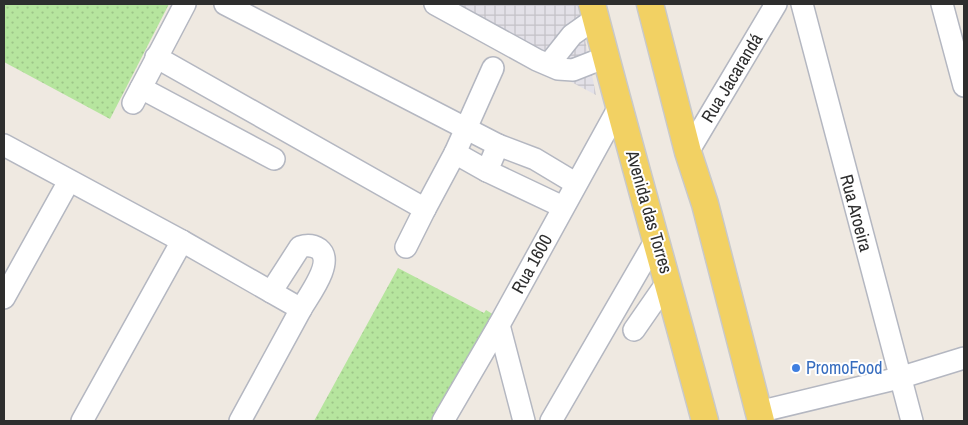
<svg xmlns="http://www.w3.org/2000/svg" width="968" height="425" font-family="'Archivo Narrow',sans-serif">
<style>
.industrial{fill:url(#industrial-grid)}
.grass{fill:url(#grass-dots)}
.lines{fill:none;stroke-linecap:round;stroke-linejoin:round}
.minor-casing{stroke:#b4b7c1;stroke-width:24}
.major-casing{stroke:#c9c9c9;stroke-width:29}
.minor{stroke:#fff;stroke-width:21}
.major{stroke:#f2d163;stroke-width:26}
.shop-dot{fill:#3f7fe0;stroke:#fff;stroke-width:2}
.labels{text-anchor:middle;stroke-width:4;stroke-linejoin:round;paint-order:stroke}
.street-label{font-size:18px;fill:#2e2e2e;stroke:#fff}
.shop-label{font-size:18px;fill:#366cbe;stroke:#fff;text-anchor:start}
</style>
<defs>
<pattern id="industrial-grid" width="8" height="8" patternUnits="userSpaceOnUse" patternTransform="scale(1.25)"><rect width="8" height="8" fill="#e3e1e8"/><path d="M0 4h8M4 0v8" fill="none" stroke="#c3c1c7"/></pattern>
<pattern id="grass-dots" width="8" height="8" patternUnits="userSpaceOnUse" patternTransform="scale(1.25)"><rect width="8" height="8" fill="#b6e59e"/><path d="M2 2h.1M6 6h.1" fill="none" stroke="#9dc588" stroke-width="1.8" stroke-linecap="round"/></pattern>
</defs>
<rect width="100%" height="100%" fill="#efe9e1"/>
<path class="industrial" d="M 424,4 L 578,4 L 596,95 L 535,63 Z"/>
<g class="grass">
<path d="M 4,4 L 169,4 L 110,119 L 4,62 Z"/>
<path d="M 398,268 L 484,313 L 486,310 L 499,318 L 440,421 L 314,421 Z"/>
</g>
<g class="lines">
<defs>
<g id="minor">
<path d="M 225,4 L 498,145"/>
<path d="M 435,4 L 537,60 L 558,69 L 573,70 L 606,57"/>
<path d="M 802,4 L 912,421"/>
<path d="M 942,4 L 964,86"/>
<path d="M 156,57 L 425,209 L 406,247"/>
<path d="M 549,64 L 572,35 L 596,18"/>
<path d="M 141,88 L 274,159"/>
<path d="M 133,103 L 185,4"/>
<path d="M 4,145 L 182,241 L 301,309 L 240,421"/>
<path d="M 688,152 L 776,4"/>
<path d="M 455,153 L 487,171"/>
<path d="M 563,207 L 487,171 L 498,145 L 535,159 L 575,183"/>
<path d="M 425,209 L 455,153 L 493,68"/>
<path d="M 271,292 L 300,247 C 306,245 313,245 319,249 C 335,262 309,295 301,309"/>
<path d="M 4,298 L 69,181"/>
<path d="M 499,325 L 524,421"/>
<path d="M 634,330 L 668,281"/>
<path d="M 758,412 L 899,378 L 964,358"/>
<path d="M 82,421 L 182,241"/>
<path d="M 443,421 L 499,325 L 619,107"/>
<path d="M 551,421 L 657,238"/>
</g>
<g id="major">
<path d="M 592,4 C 628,143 668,282 705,421"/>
<path d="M 650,4 L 688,152 L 705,204 L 761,421"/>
</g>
</defs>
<use href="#minor" class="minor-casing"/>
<use href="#major" class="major-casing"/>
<use href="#minor" class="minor"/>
<use href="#major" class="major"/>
</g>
<circle class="shop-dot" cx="796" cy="368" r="5"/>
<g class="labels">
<g class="street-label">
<text transform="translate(732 78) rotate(-59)" y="6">Rua Jacarandá</text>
<text transform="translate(649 212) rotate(74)" y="6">Avenida das Torres</text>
<text transform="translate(856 213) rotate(75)" y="6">Rua Aroeira</text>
<text transform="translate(532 264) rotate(-61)" y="6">Rua 1600</text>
</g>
<g class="shop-label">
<text x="806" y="374">PromoFood</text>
</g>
</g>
<rect width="968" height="425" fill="none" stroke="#2e2e2e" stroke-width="10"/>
</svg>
